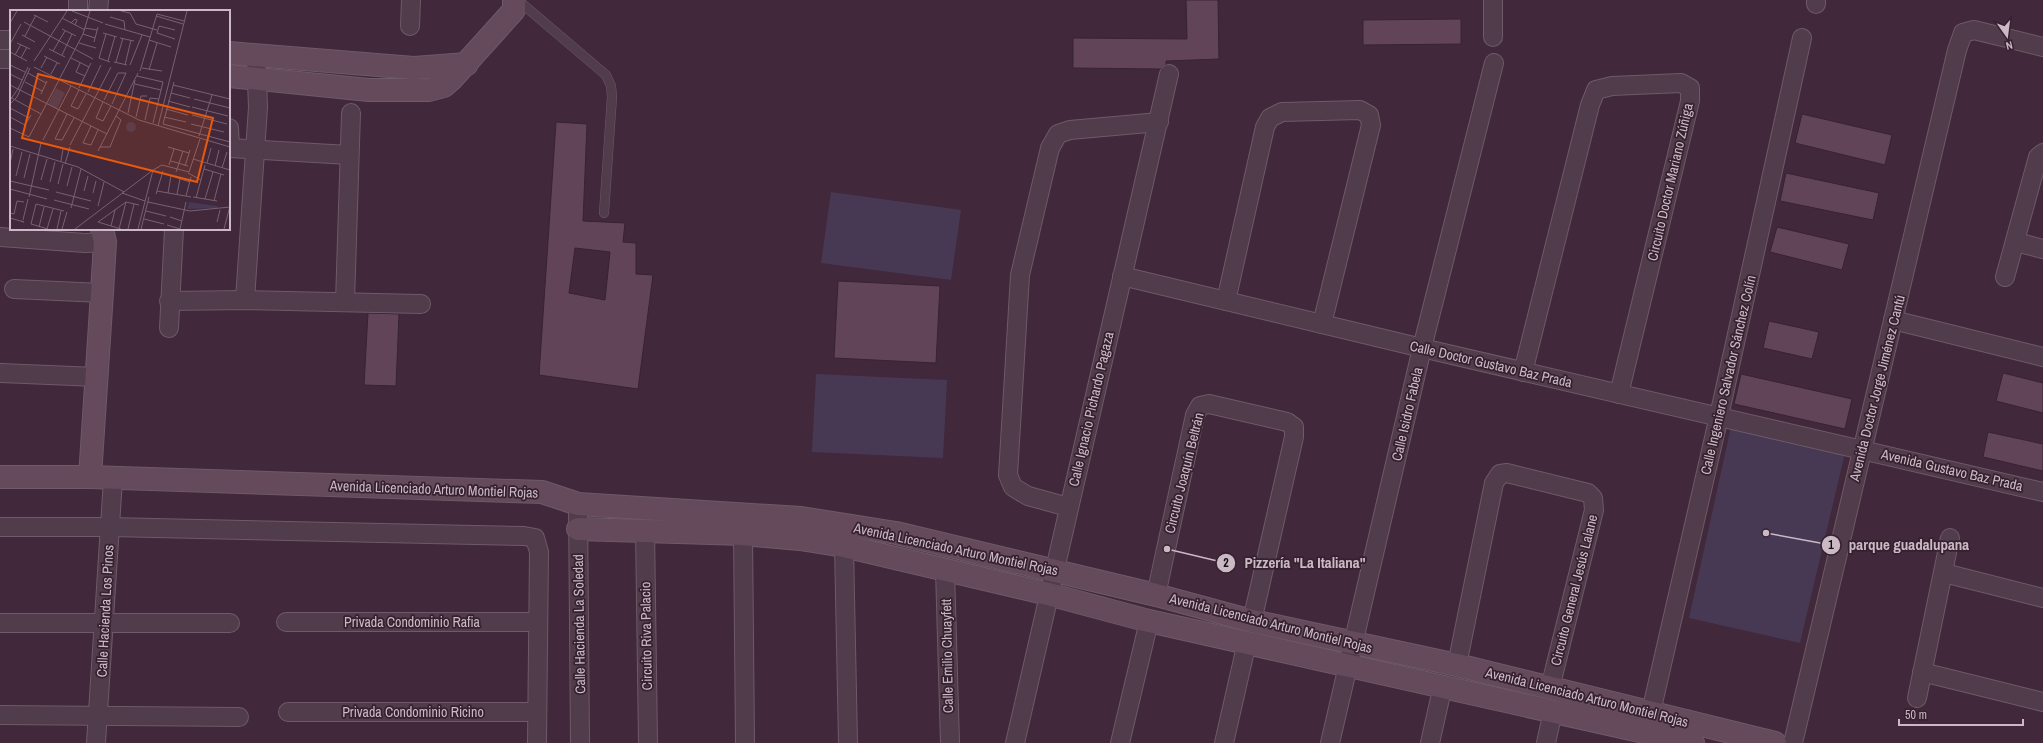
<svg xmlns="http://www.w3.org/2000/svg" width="2043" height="743" font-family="'Archivo Narrow',sans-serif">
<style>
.green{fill:#473954}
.building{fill:#614458;stroke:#382332;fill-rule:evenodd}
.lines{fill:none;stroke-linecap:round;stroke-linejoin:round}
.lane-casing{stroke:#6e5a68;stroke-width:10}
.street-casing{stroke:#6e5a68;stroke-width:20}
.secondary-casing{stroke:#6e5a68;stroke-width:24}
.lane{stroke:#513c4b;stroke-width:9}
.street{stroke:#513c4b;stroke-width:18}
.secondary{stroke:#644a5b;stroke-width:22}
.labels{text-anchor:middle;stroke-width:3.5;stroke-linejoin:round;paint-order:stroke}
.street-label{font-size:14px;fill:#cbb9c5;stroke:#362130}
.inset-road{fill:none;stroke:#786272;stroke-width:1}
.view{fill:#e8590c;fill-opacity:0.15;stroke:#e8590c;stroke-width:2}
.inset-edge{fill:none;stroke:#cbb9c5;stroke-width:2}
.leader{fill:none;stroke:#cbb9c5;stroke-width:1.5}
.callout-dot{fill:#cbb9c5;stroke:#362130;stroke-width:1.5}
.mark-label{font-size:12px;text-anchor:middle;font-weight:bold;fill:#111}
.callout-label{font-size:15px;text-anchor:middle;font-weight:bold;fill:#cbb9c5;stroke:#362130;stroke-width:3.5;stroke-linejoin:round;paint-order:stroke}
</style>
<rect width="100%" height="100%" fill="#41283a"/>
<g class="green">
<path d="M 831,192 L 961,210 L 951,280 L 821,263 Z"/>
<path d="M 816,374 L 947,380 L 943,458 L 812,452 Z"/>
<path d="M 1732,422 L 1846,449 L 1800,643 L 1689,618 Z"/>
</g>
<g class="building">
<path d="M 1186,0 L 1218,0 L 1219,59 L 1166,61 L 1166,64 L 1160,69 L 1073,68 L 1073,38 L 1187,39 Z"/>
<path d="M 1461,19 L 1461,44 L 1363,45 L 1363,20 Z"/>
<path d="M 1802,114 L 1892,135 L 1885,165 L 1795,143 Z"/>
<path d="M 556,122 L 587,124 L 583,221 L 625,223 L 623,242 L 636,243 L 636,274 L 653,275 L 638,389 L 539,375 ZM 575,248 L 610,252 L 605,300 L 569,293 Z"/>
<path d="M 1786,173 L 1879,193 L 1873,220 L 1780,201 Z"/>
<path d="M 1777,227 L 1849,244 L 1842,270 L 1770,252 Z"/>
<path d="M 838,281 L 940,286 L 936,363 L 834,358 Z"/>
<path d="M 368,313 L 399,314 L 396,386 L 364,385 Z"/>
<path d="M 1769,321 L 1819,332 L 1812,359 L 1763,348 Z"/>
<path d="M 2003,373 L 2043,383 L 2043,413 L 1996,401 Z"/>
<path d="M 1741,374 L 1852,399 L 1845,429 L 1734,404 Z"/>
<path d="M 1988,432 L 2043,444 L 2043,471 L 1983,457 Z"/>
</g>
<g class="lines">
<defs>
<path id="lane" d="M 520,2 L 606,75 L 611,86 L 612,97 L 604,213"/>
<g id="street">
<path d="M 1493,0 L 1493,37"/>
<path d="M 1816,0 L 1816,4"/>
<path d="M 78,11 L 78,0"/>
<path d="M 98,11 L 99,0"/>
<path d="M 410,26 L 411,0"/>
<path d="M 0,40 L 11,40"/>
<path d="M 0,59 L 11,59"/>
<path d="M 229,128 L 230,148"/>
<path d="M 229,148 L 349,155"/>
<path d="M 0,237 L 85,243 L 105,242"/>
<path d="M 2016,242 L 2043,249"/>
<path d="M 1122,276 L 1422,348 L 2043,492"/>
<path d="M 2005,277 L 2038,157 L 2043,153"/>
<path d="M 14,289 L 102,293"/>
<path d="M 245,300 L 258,107 L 256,56"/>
<path d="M 169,301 L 245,300 L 421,304"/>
<path d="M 1226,301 L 1265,127 L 1270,118 L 1282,112 L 1360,110 L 1369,115 L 1371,125 L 1322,324"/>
<path d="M 345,302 L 351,113"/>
<path d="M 1893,320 L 2043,357"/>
<path d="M 169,328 L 174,229"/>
<path d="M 1523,372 L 1590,105 L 1596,90 L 1612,86 L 1681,83 L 1690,88 L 1690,101 L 1619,394"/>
<path d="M 1,373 L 97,377"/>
<path d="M 578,504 L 580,743"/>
<path d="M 1068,507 L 1028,496 L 1013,487 L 1008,475 L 1020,275 L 1050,148 L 1058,134 L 1070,130 L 1159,122"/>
<path d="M 0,527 L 110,527 L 524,536 L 535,538 L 539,552 L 537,743"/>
<path d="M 645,529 L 648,743"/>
<path d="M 743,534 L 745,743"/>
<path d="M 844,546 L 848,743"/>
<path d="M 945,570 L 950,743"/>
<path d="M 1944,573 L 2043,598"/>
<path d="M 1156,595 L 1195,415 L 1200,406 L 1209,404 L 1287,422 L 1294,427 L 1294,437 L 1252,621"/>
<path d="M 286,622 L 537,622"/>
<path d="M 0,623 L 230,623"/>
<path d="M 1457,665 L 1494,483 L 1500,474 L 1507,473 L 1588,493 L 1593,498 L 1594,510 L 1550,688"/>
<path d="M 1922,672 L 2043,702"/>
<path d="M 1917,698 L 1950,538"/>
<path d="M 288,712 L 537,712"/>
<path d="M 1651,712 L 1719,416 L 1802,38"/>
<path d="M 0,715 L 239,717"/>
<path d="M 96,743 L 113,479"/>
<path d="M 1015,743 L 1169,74"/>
<path d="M 1120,743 L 1149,621"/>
<path d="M 1224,743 L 1247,642"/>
<path d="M 1330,743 L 1422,348 L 1494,63"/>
<path d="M 1430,743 L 1443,685"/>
<path d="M 1546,743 L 1553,711"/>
<path d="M 1793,743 L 1957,50 L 1963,33 L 1974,30 L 2043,47"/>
</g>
<g id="secondary">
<path d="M 229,53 L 414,68 L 467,64"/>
<path d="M 229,76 L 369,90 L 429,90 L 444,86 L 451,80 L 514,10 L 514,0"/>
<path d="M 0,477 L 90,477 L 542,492 L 578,504 L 801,518 L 896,533 L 1156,595 L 1252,621 L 1457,665 L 1775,743"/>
<path d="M 90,477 L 102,293 L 105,242 L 102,229"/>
<path d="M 578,529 L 743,534 L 800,539 L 844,546 L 1048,594 L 1149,621 L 1693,743"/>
</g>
</defs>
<use href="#lane" class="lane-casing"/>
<use href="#street" class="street-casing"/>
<use href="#secondary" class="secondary-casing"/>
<use href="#lane" class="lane"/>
<use href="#street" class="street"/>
<use href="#secondary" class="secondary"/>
</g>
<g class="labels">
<g class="street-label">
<text transform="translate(1670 182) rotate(-77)" y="5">Circuito Doctor Mariano Zúñiga</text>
<text transform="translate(1491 364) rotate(13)" y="5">Calle Doctor Gustavo Baz Prada</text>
<text transform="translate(1728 375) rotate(-77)" y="5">Calle Ingeniero Salvador Sánchez Colín</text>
<text transform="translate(1877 388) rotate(-76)" y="5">Avenida Doctor Jorge Jiménez Cantú</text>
<text transform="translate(1091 409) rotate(-77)" y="5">Calle Ignacio Pichardo Pagaza</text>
<text transform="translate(1407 414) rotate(-77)" y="5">Calle Isidro Fabela</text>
<text transform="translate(1952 470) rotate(13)" y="5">Avenida Gustavo Baz Prada</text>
<text transform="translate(1184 473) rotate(-76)" y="5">Circuito Joaquín Beltrán</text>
<text transform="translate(434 489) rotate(2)" y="5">Avenida Licenciado Arturo Montiel Rojas</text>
<text transform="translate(956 549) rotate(12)" y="5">Avenida Licenciado Arturo Montiel Rojas</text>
<text transform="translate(1574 590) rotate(-76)" y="5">Circuito General Jesús Lalane</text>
<text transform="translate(105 611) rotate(-87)" y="5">Calle Hacienda Los Pinos</text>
<text x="412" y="627">Privada Condominio Rafia</text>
<text transform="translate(1271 623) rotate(14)" y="5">Avenida Licenciado Arturo Montiel Rojas</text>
<text transform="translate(579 624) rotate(-91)" y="5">Calle Hacienda La Soledad</text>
<text transform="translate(646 636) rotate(-91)" y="5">Circuito Riva Palacio</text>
<text transform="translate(947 656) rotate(-91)" y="5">Calle Emilio Chuayfett</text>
<text transform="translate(1587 697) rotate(14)" y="5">Avenida Licenciado Arturo Montiel Rojas</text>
<text x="413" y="717">Privada Condominio Ricino</text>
</g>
</g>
<g transform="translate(10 10)">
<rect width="220" height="220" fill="#41283a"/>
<path d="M 46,78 L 55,83 L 47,99 L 38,94 ZM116 117a5 5 0 1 1 10 0a5 5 0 1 1-10 0ZM 179,192 L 207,196 L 208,198 L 177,199 Z" fill="#473954"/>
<path class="inset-road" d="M 62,1 L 93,13M 111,1 L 120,3 L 126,14 L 147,20M 147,4 L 174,11M 24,5 L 38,12M 146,6 L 173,14M 100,7 L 114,11 L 115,20M 52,8 L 75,20M 14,12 L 83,49M 0,13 L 7,1M 61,13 L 65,9 L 67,10 L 65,15M 95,14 L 140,27M 75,18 L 87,20M 52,19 L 66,26M 93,23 L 107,27M 73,24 L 85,28M 96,24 L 89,48 L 100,52M 12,25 L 25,32M 15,26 L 26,5M 110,28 L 124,31M 165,29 L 147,23 L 149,16 L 165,20M 139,30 L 161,37M 84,32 L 88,17M 7,33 L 20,39M 69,33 L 86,38M 0,34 L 11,14M 39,39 L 55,47M 43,41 L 55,21M 0,42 L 17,51M 5,45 L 11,34M 52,45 L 62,24M 34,46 L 50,54M 11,48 L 17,37M 61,48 L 79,57M 24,51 L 57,1M 98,51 L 105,26M 104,52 L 117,55M 106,52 L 113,28M 70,53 L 66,62 L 75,66M 0,55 L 15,62M 115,55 L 121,30M 120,55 L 132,25M 24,57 L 129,110 L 220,137M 31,58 L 37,47M 132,58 L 152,61M 139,60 L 147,33M 130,61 L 147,4M 18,63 L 36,73M 0,64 L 12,70M 41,64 L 47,53M 127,66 L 153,72 L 143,113M 50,68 L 73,24 L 80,1M 15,72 L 32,81M 164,72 L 153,114 L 220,132M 125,74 L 151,80M 0,75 L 97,124M 163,75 L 220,89M 69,78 L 81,53M 8,79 L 18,57M 69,80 L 61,96 L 68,99 L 76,84M 78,82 L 91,55M 161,83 L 180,88M 31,84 L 37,71M 0,87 L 31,104M 184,89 L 220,98M 0,90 L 8,79M 94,90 L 108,63 L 116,63 L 102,94M 158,91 L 180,97M 93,92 L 86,108 L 93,111 L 101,96M 0,94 L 7,87 L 20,58M 182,97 L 218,106M 0,98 L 19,108M 156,99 L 178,105M 118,103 L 125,70M 57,104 L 45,129 L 52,130 L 64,108M 182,105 L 217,114M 0,107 L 15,115 L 21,105M 126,107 L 131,86 L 137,86M 154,107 L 176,112M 135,110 L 140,88 L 149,89M 181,114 L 214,122M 81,116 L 73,133 L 81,135 L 88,120M 148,116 L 177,1M 0,118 L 19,127 L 49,70M 189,126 L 202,85M 33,130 L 61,76M 60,135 L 101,57M 0,136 L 68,157 L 114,182M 90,137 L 100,137 L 111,110 L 106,106M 158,137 L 179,143M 88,141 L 128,63M 183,149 L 220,160M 51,151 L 53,139M 161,151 L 178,156M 197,153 L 201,138M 0,154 L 3,139M 55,154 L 60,137M 159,155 L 164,139M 175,156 L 180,140M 205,156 L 209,140M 212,158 L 217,142M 194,159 L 214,165M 166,162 L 173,141M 152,163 L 180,172M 178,163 L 191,170M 6,166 L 12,142M 14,168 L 20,144M 31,170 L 37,149M 0,171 L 39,180M 40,172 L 45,152M 48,174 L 53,154M 57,176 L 62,157M 0,179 L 37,189M 74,181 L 78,166M 147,181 L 181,187M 46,182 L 81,191M 83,183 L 86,171M 112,183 L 135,191M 158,183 L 161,166M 146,184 L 153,161M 167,184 L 170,169M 176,186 L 181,167M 19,187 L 31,133M 183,187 L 207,191M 186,188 L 195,155M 195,189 L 203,162M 44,190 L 79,199M 204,191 L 211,164M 116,192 L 129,195M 138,192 L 180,201 L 220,197M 88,196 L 94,172M 61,198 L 71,159M 136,201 L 156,206M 0,203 L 4,204 L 7,191 L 14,192M 160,207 L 172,211M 0,208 L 14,212 L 11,211M 134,209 L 154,214M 13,210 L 18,189M 207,212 L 210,200M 157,215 L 170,219M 101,216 L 105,200M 29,217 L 34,197M 37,219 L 43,199M 38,219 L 21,214 L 26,194 L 54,201M 47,219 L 51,201M 52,219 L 57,202M 65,219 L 143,160M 109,219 L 116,192M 111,219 L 88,212 L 116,192M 118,219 L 124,194M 128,219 L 143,160 L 152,155 L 179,162 L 190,129M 131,219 L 139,187M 170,219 L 176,192M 214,219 L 220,196"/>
<path class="view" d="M 28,64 L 203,108 L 187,172 L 12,128 Z"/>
<rect width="220" height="220" class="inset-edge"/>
</g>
<path class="leader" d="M1766 533L1831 545M1167 549L1226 563"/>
<g class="callout-dot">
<circle cx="1766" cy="533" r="4"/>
<circle cx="1167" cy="549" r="4"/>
<circle cx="1831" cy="545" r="10"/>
<circle cx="1226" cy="563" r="10"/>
</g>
<g class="mark-label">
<text x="1831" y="549">1</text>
<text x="1226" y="567">2</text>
</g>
<g class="callout-label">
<text x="1909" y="550">parque guadalupana</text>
<text x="1305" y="568">Pizzería "La Italiana"</text>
</g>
<g transform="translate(2007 36) rotate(166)" stroke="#362130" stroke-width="3" paint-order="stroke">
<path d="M0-3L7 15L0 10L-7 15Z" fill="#cbb9c5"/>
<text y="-6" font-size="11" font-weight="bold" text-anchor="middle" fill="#cbb9c5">N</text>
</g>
<path d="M1899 719v6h124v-6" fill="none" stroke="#cbb9c5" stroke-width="2"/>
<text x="1905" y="719" font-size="12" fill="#cbb9c5" stroke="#362130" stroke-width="3" paint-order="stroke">50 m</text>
</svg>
